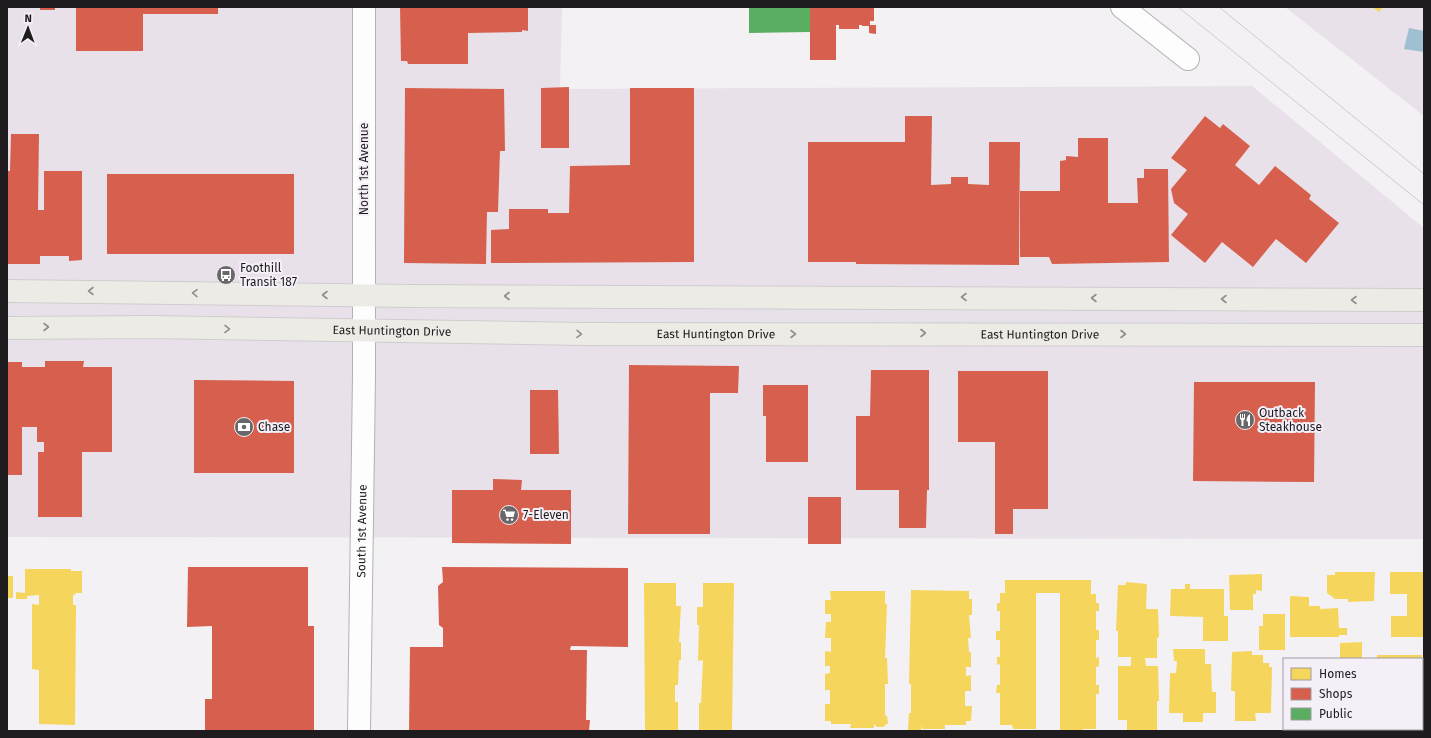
<svg xmlns="http://www.w3.org/2000/svg" width="1431" height="738" font-family="'Fira Sans',sans-serif">
<style>
.built{fill:#e9e1ea}
.water{fill:#9fc0d1}
.homes{fill:#f6d55c}
.shops{fill:#d6604d}
.public{fill:#5aae61}
.lines{fill:none;stroke-linecap:round;stroke-linejoin:round}
.minor-casing{stroke:#b3b1b4;stroke-width:24}
.tertiary-casing{stroke:#b3b1b4;stroke-width:24}
.primary-casing{stroke:#cecdce;stroke-width:24}
.minor{stroke:#fdfdfe;stroke-width:22}
.tertiary{stroke:#fdfdfe;stroke-width:22}
.primary{stroke:#edebe6;stroke-width:22}
.tram{stroke:#ccc;stroke-width:1}
.oneway{stroke:#908e8c}
.labels{text-anchor:middle;stroke-width:4;stroke-linejoin:round;paint-order:stroke}
.street-label{font-size:12px;fill:#1e1c1e;stroke:#f5eff7}
.poi-label{font-size:12px;fill:#1e1c1e;stroke:#f5eff7;text-anchor:start}
</style>
<rect width="100%" height="100%" fill="#f4f1f5"/>
<g class="built">
<path d="M 7,7 L 562,7 L 560,89 L 1252,86 L 1424,228 L 1424,539 L 7,537 Z"/>
<path d="M 1285,7 L 1424,7 L 1424,116 Z"/>
</g>
<path class="water" d="M 1409,28 L 1424,31 L 1424,52 L 1404,49 Z"/>
<g class="homes">
<path d="M 1372,7 L 1383,7 L 1379,12 Z"/>
<path d="M 25,569 L 71,569 L 71,571 L 82,571 L 82,593 L 75,593 L 75,595 L 73,595 L 73,605 L 76,605 L 75,725 L 39,724 L 39,670 L 32,669 L 32,604 L 39,605 L 39,595 L 27,596 L 27,599 L 16,599 L 16,592 L 25,593 Z"/>
<path d="M 1335,572 L 1375,572 L 1374,601 L 1348,602 L 1348,599 L 1335,599 L 1327,593 L 1327,575 L 1335,575 Z"/>
<path d="M 1390,572 L 1424,572 L 1424,637 L 1391,637 L 1391,616 L 1407,616 L 1407,594 L 1390,594 Z"/>
<path d="M 1262,574 L 1262,591 L 1256,590 L 1256,594 L 1253,594 L 1253,610 L 1230,610 L 1229,575 Z"/>
<rect x="7" y="576" width="6" height="22"/>
<path d="M 1005,580 L 1091,580 L 1091,594 L 1096,594 L 1096,603 L 1099,603 L 1099,611 L 1096,611 L 1096,630 L 1099,630 L 1099,640 L 1096,640 L 1096,658 L 1099,657 L 1099,666 L 1096,667 L 1096,685 L 1099,685 L 1099,694 L 1096,694 L 1096,729 L 1083,729 L 1083,731 L 1060,731 L 1060,593 L 1036,593 L 1036,729 L 1013,729 L 1012,725 L 1000,725 L 1000,693 L 996,693 L 997,685 L 1000,685 L 1000,664 L 997,665 L 997,657 L 1000,657 L 1000,640 L 996,640 L 996,631 L 1000,631 L 1000,611 L 997,611 L 997,603 L 1000,603 L 1000,593 L 1005,593 Z"/>
<path d="M 1126,582 L 1147,584 L 1146,609 L 1158,609 L 1159,637 L 1157,638 L 1157,658 L 1145,658 L 1146,666 L 1158,666 L 1159,701 L 1157,701 L 1157,731 L 1127,731 L 1127,720 L 1118,720 L 1118,666 L 1131,666 L 1131,657 L 1118,657 L 1118,631 L 1116,631 L 1118,585 L 1126,585 Z"/>
<path d="M 644,583 L 676,583 L 676,606 L 681,606 L 679,642 L 681,642 L 681,660 L 679,660 L 678,685 L 675,685 L 675,702 L 678,702 L 678,731 L 645,730 Z"/>
<path d="M 703,583 L 734,583 L 732,730 L 699,731 L 699,703 L 701,703 L 703,660 L 698,661 L 699,625 L 697,625 L 697,607 L 703,607 Z"/>
<path d="M 1185,584 L 1190,584 L 1190,589 L 1224,589 L 1224,616 L 1228,616 L 1228,641 L 1203,641 L 1203,617 L 1170,616 L 1171,589 L 1185,589 Z"/>
<path d="M 911,590 L 969,591 L 969,599 L 972,599 L 972,615 L 969,615 L 971,638 L 968,638 L 969,652 L 971,652 L 971,667 L 966,667 L 966,676 L 971,675 L 971,691 L 965,691 L 965,706 L 972,706 L 971,721 L 966,721 L 966,725 L 945,725 L 945,729 L 922,729 L 922,725 L 921,730 L 908,730 L 909,713 L 911,713 L 911,684 L 909,684 Z"/>
<path d="M 830,591 L 885,591 L 885,604 L 887,604 L 885,658 L 887,658 L 888,684 L 885,684 L 885,715 L 887,716 L 888,723 L 883,727 L 877,727 L 874,724 L 874,728 L 850,728 L 851,724 L 831,724 L 831,721 L 825,721 L 825,704 L 830,704 L 830,690 L 825,690 L 825,674 L 830,673 L 830,666 L 825,666 L 825,651 L 831,652 L 831,638 L 825,638 L 826,622 L 831,622 L 831,614 L 825,614 L 825,600 L 831,600 Z"/>
<path d="M 1290,596 L 1309,597 L 1309,606 L 1320,606 L 1320,609 L 1338,608 L 1339,628 L 1347,628 L 1347,635 L 1339,635 L 1339,637 L 1290,637 Z"/>
<path d="M 1263,614 L 1285,614 L 1285,650 L 1259,650 L 1259,626 L 1263,626 Z"/>
<path d="M 1362,642 L 1362,659 L 1340,659 L 1340,643 Z"/>
<path d="M 1173,649 L 1205,649 L 1205,664 L 1211,664 L 1212,692 L 1216,692 L 1216,713 L 1203,713 L 1203,722 L 1183,722 L 1183,713 L 1169,713 L 1170,673 L 1176,673 L 1177,661 L 1174,661 Z"/>
<path d="M 1252,651 L 1252,655 L 1263,655 L 1263,663 L 1269,663 L 1269,667 L 1272,667 L 1271,713 L 1255,713 L 1256,721 L 1235,721 L 1235,691 L 1231,691 L 1232,652 Z"/>
<rect x="1377" y="655" width="45" height="4"/>
<rect x="1422" y="669" width="2" height="9"/>
<path d="M 1422,712 L 1424,712 L 1424,731 L 1368,731 L 1368,729 L 1422,729 Z"/>
</g>
<g class="shops">
<rect x="40" y="7" width="15" height="3"/>
<path d="M 76,7 L 218,7 L 218,14 L 143,14 L 143,51 L 76,51 Z"/>
<path d="M 400,7 L 528,7 L 528,31 L 522,30 L 522,32 L 468,33 L 468,64 L 408,64 L 407,61 L 401,61 Z"/>
<path d="M 810,7 L 874,7 L 874,21 L 870,21 L 870,25 L 876,25 L 876,34 L 869,33 L 869,26 L 862,26 L 862,25 L 859,25 L 859,29 L 839,29 L 839,25 L 836,25 L 836,60 L 810,60 Z"/>
<path d="M 569,87 L 569,148 L 541,148 L 541,88 Z"/>
<path d="M 405,88 L 504,89 L 505,151 L 500,151 L 498,212 L 487,212 L 486,264 L 404,263 Z"/>
<path d="M 630,88 L 694,88 L 694,262 L 491,263 L 491,230 L 509,229 L 509,209 L 548,209 L 548,213 L 569,213 L 570,166 L 630,165 Z"/>
<path d="M 905,116 L 932,116 L 931,185 L 951,184 L 951,177 L 968,177 L 968,184 L 989,185 L 989,142 L 1020,142 L 1019,265 L 856,264 L 856,262 L 808,262 L 808,142 L 905,142 Z"/>
<path d="M 1205,116 L 1220,128 L 1223,124 L 1250,146 L 1235,165 L 1259,185 L 1275,166 L 1311,195 L 1309,199 L 1339,223 L 1306,263 L 1276,239 L 1253,267 L 1222,242 L 1205,263 L 1171,235 L 1188,214 L 1174,203 L 1171,189 L 1187,170 L 1171,158 Z"/>
<path d="M 11,134 L 39,134 L 38,210 L 44,210 L 44,171 L 82,171 L 82,260 L 69,261 L 69,256 L 40,256 L 40,264 L 7,264 L 7,171 L 10,171 Z"/>
<path d="M 1078,138 L 1108,138 L 1108,203 L 1138,203 L 1137,178 L 1144,178 L 1144,169 L 1168,169 L 1169,262 L 1052,264 L 1049,257 L 1020,257 L 1020,191 L 1060,191 L 1060,161 L 1066,160 L 1066,156 L 1078,157 Z"/>
<rect x="107" y="174" width="187" height="80"/>
<path d="M 45,361 L 84,361 L 83,367 L 112,367 L 112,452 L 82,452 L 82,517 L 38,517 L 38,452 L 44,452 L 44,442 L 37,442 L 37,427 L 22,427 L 22,475 L 7,475 L 7,362 L 22,362 L 22,367 L 45,367 Z"/>
<path d="M 629,365 L 739,366 L 738,393 L 710,393 L 710,534 L 628,534 Z"/>
<path d="M 871,370 L 929,370 L 929,490 L 927,490 L 926,528 L 899,528 L 899,490 L 856,490 L 856,416 L 870,416 Z"/>
<path d="M 958,371 L 1048,371 L 1048,509 L 1013,509 L 1013,534 L 995,534 L 995,442 L 958,442 Z"/>
<path d="M 194,380 L 294,381 L 294,473 L 194,473 Z"/>
<path d="M 1194,382 L 1315,382 L 1314,482 L 1193,481 Z"/>
<path d="M 763,385 L 808,385 L 808,462 L 766,462 L 766,416 L 763,416 Z"/>
<path d="M 530,390 L 558,390 L 559,454 L 530,454 Z"/>
<path d="M 493,479 L 522,480 L 521,490 L 571,490 L 571,544 L 452,543 L 452,490 L 493,490 Z"/>
<rect x="808" y="497" width="33" height="47"/>
<path d="M 188,567 L 308,567 L 308,626 L 314,626 L 314,731 L 205,731 L 205,699 L 212,699 L 212,626 L 187,627 Z"/>
<path d="M 442,567 L 628,568 L 628,647 L 571,646 L 570,650 L 587,650 L 586,720 L 590,720 L 589,731 L 409,731 L 410,647 L 443,647 L 443,628 L 439,625 L 438,586 L 443,582 Z"/>
</g>
<path class="public" d="M 749,7 L 810,7 L 810,32 L 749,33 Z"/>
<g class="lines">
<defs>
<path id="minor" d="M 1122,7 L 1188,59"/>
<g id="tertiary">
<path id="s1" d="M 359,731 L 364,376 L 364,7"/>
</g>
<g id="primary">
<path d="M 7,291 L 411,296 L 1424,300"/>
<path id="s2" d="M 7,328 L 150,327 L 585,334 L 1424,335"/>
</g>
</defs>
<use href="#minor" class="minor-casing"/>
<use href="#tertiary" class="tertiary-casing"/>
<use href="#primary" class="primary-casing"/>
<use href="#minor" class="minor"/>
<use href="#tertiary" class="tertiary"/>
<use href="#primary" class="primary"/>
<g class="tram">
<path d="M 1178,7 L 1424,205"/>
<path d="M 1219,7 L 1424,174"/>
</g>
</g>
<defs><path id="oneway-chevron" d="M-2-3.5L2.5 0L-2 3.5" fill="none" stroke-width="1.6" stroke-linecap="round" stroke-linejoin="round"/></defs>
<g class="oneway">
<use href="#oneway-chevron" transform="translate(91 291) rotate(-180)"/>
<use href="#oneway-chevron" transform="translate(195 293) rotate(-179)"/>
<use href="#oneway-chevron" transform="translate(325 295) rotate(-180)"/>
<use href="#oneway-chevron" transform="translate(507 296) rotate(-180)"/>
<use href="#oneway-chevron" transform="translate(964 297) rotate(-180)"/>
<use href="#oneway-chevron" transform="translate(1094 298) rotate(-180)"/>
<use href="#oneway-chevron" transform="translate(1224 299) rotate(-180)"/>
<use href="#oneway-chevron" transform="translate(1354 300) rotate(-180)"/>
<use href="#oneway-chevron" transform="translate(46 327)"/>
<use href="#oneway-chevron" transform="translate(227 329) rotate(1)"/>
<use href="#oneway-chevron" transform="translate(923 333)"/>
<use href="#oneway-chevron" transform="translate(579 334) rotate(1)"/>
<use href="#oneway-chevron" transform="translate(793 334)"/>
<use href="#oneway-chevron" transform="translate(1123 334)"/>
</g>
<defs>
<symbol id="bus-disc" viewBox="-11 -11 22 22"><circle r="9.5" fill="#696769" stroke="#f5eff7"/><path d="M-5-6H5V4H4V6H2V4H-2V6H-4V4H-5ZM-3.5-4V0h7V-4ZM-3.5 1.2v1.5H-2V1.2ZM2 1.2v1.5H3.5V1.2Z" fill="#fff"/></symbol>
<symbol id="restaurant-disc" viewBox="-11 -11 22 22"><circle r="9.5" fill="#696769" stroke="#f5eff7"/><path d="M-5-6h1v4h1v-4h1v4h1v-4h1v5L-1.5 .5V6h-2V.5L-5-1ZM5-6V6H3V1.5H1.5Q1.5-4 5-6Z" fill="#fff"/></symbol>
<symbol id="bank-disc" viewBox="-11 -11 22 22"><circle r="9.5" fill="#696769" stroke="#f5eff7"/><path d="M-6-4H6V4H-6ZM0-2.3a2.3 2.3 0 1 0 0 4.6a2.3 2.3 0 1 0 0-4.6Z" fill="#fff"/></symbol>
<symbol id="supermarket-disc" viewBox="-11 -11 22 22"><circle r="9.5" fill="#696769" stroke="#f5eff7"/><path d="M-6-5.5h2.5l.6 2H6L4.5 2H-2.5L-4.4-4H-6ZM-1.5 3.2a1.3 1.3 0 1 0 .1 0ZM3 3.2a1.3 1.3 0 1 0 .1 0Z" fill="#fff"/></symbol>
</defs>
<g fill-rule="evenodd">
<use href="#bus-disc" x="215" y="264" width="22" height="22"/>
<use href="#restaurant-disc" x="1234" y="409" width="22" height="22"/>
<use href="#bank-disc" x="233" y="416" width="22" height="22"/>
<use href="#supermarket-disc" x="498" y="504" width="22" height="22"/>
</g>
<g class="labels">
<g class="street-label">
<text transform="translate(364 169) rotate(-90)" y="4">North 1st Avenue</text>
<text dy="4" stroke="none"><textPath href="#s2" startOffset="385">East Huntington Drive</textPath></text>
<text dy="4" stroke="none"><textPath href="#s2" startOffset="709">East Huntington Drive</textPath></text>
<text dy="4" stroke="none"><textPath href="#s2" startOffset="1033">East Huntington Drive</textPath></text>
<text dy="4" stroke="none"><textPath href="#s1" startOffset="200">South 1st Avenue</textPath></text>
</g>
<g class="poi-label">
<text x="240" y="272">Foothill<tspan x="240" dy="14">Transit 187</tspan></text>
<text x="1259" y="417">Outback<tspan x="1259" dy="14">Steakhouse</tspan></text>
<text x="258" y="431">Chase</text>
<text x="523" y="519">7-Eleven</text>
</g>
</g>
<rect width="1431" height="738" fill="none" stroke="#1e1c1e" stroke-width="16"/>
<rect x="1283" y="658" width="140" height="72" fill="#f5eff7" stroke="#9f9ba0"/>
<rect x="1291" y="668" width="20" height="12" fill="#f6d55c" stroke="#9f9ba0"/>
<text x="1319" y="678" font-size="12" fill="#1e1c1e">Homes</text>
<rect x="1291" y="688" width="20" height="12" fill="#d6604d" stroke="#9f9ba0"/>
<text x="1319" y="698" font-size="12" fill="#1e1c1e">Shops</text>
<rect x="1291" y="708" width="20" height="12" fill="#5aae61" stroke="#9f9ba0"/>
<text x="1319" y="718" font-size="12" fill="#1e1c1e">Public</text>
<g transform="translate(28 28) rotate(1)" stroke="#f5eff7" stroke-width="3" paint-order="stroke">
<path d="M0-3L7 15L0 10L-7 15Z" fill="#1e1c1e"/>
<text y="-6" font-size="11" font-weight="bold" text-anchor="middle" fill="#1e1c1e">N</text>
</g>
</svg>
